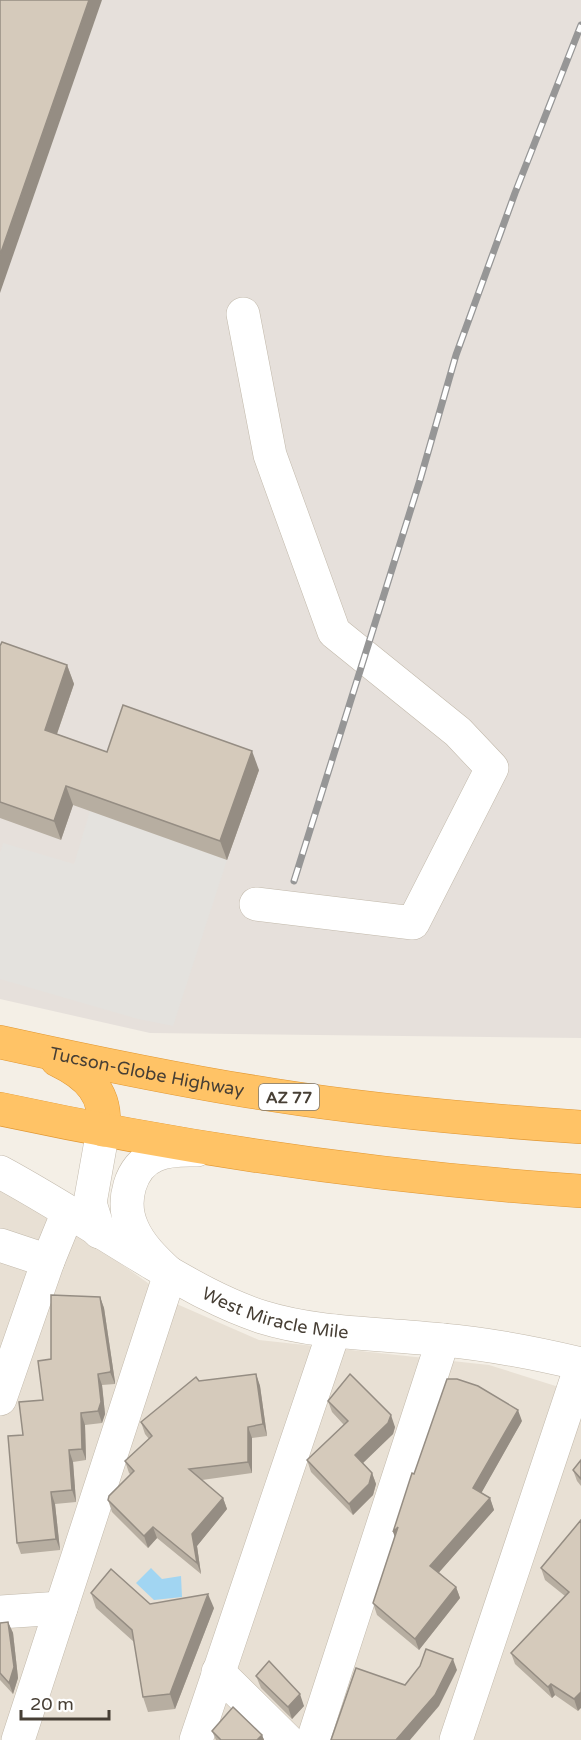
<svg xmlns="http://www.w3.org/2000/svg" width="581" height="1740" font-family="'Varela Round',sans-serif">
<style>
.residential{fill:#e8e0d4}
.industrial{fill:#e6e0db}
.parking{fill:#e4e2de}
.water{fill:#a1d5f2}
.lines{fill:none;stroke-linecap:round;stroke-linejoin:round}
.minor-casing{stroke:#c2b9ab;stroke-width:34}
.highway-casing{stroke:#e19732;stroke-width:34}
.minor{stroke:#fff;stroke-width:33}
.highway{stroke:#ffc366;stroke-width:33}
.rail-casing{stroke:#969696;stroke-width:7}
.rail{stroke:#fff;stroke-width:4.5;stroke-dasharray:14;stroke-linecap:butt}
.wall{fill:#b7aea1}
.shaded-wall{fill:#958d83}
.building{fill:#d5cabb;stroke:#958d83;stroke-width:1.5}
.labels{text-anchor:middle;stroke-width:4.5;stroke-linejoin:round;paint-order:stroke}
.shield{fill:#fff;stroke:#7e7972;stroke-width:1.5}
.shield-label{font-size:16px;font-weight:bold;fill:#473f35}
.street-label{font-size:18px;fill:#473f35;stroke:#fff}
</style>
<rect width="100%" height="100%" fill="#f4efe6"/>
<path class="residential" d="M 0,1183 L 28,1198 L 179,1305 L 259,1340 L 489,1365 L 581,1394 L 581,1740 L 0,1740 Z"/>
<path class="industrial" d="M 0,0 L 581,0 L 581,1038 L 150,1033 L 0,999 Z"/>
<path class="parking" d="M 90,811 L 227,860 L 173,1026 L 138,1019 L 0,979 L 0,853 L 3,843 L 74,864 Z"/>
<path class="water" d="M 151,1568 L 162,1579 L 181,1576 L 182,1597 L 154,1600 L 136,1583 Z"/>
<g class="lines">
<defs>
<g id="minor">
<path d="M 243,314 L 270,455 L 334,632 L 458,732 L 492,768 L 413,923 L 256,904"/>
<path id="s1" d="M 0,1172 C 52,1200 102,1233 152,1263 C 188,1284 222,1304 262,1317 C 320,1335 382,1333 442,1340 C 489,1344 535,1353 581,1364"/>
<path d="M 99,1232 L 90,1203 L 103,1130"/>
<path d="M 0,1245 L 48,1261"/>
<path d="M 0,1399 L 48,1261 L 68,1212"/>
<path d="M 0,1612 L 61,1608"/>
<path d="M 218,1672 L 287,1740"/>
<path d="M 18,1740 L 170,1274 C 155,1260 140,1246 132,1227 C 121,1202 129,1166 156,1155 C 169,1149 184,1150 197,1150"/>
<path d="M 196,1740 L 334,1331"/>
<path d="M 313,1740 L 443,1340"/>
<path d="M 456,1740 L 581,1366"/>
</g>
<g id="highway">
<path id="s2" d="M 0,1042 C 91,1062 181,1081 273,1095 C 375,1111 478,1120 581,1127"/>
<path d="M 57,1060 C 88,1075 108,1094 103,1130"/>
<path d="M 0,1109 C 191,1150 386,1178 581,1191"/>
</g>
</defs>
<use href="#minor" class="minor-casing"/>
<use href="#highway" class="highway-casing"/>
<use href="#minor" class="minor"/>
<use href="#highway" class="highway"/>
<defs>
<path id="rail" d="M 294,881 L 420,480 L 456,355 L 515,193 L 581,25"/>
</defs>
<use href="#rail" class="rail-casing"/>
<use href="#rail" class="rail"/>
</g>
<g class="wall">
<path d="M 0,646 L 67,665 L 74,684 L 57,734 L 107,752 L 259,770 L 227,860 L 73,805 L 61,840 L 0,818 Z"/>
<path d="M 100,1297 L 104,1308 L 115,1382 L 115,1384 L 102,1385 L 105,1414 L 102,1423 L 85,1425 L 86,1460 L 73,1462 L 76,1502 L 55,1504 L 60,1550 L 21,1554 L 17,1543 L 23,1435 L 43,1400 L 51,1359 Z"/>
<path d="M 256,1374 L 260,1386 L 267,1436 L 252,1438 L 252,1473 L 202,1480 L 223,1498 L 227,1509 L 197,1546 L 201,1574 L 157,1538 L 148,1548 L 112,1512 L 108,1500 L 131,1475 L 129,1473 L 125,1461 L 149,1439 L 145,1434 L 141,1422 L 199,1381 Z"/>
<path d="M 328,1401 L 395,1427 L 393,1434 L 362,1463 L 372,1473 L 376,1484 L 373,1495 L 353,1515 L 311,1472 L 307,1460 L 344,1425 L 332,1412 Z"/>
<path d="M 522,1421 L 481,1493 L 490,1498 L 494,1510 L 439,1572 L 456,1587 L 460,1598 L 419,1650 L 377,1615 L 373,1603 L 395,1537 Z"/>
<path d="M 581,1460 L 581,1486 L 577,1481 L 573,1470 Z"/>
<path d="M 581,1520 L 578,1711 L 555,1695 L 552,1698 L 515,1664 L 511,1653 L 565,1596 L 545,1580 L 541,1568 Z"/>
<path d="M 91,1593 L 150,1604 L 214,1608 L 175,1709 L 148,1712 L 143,1697 L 134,1642 L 96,1608 Z"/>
<path d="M 8,1622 L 13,1633 L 18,1678 L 13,1694 L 0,1680 L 0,1623 Z"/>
<path d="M 256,1676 L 304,1706 L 292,1719 L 261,1688 Z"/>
<path d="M 212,1731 L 262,1735 L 264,1740 L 216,1740 Z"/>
</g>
<g class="shaded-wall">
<path d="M 89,0 L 102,0 L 0,293 L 0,255 Z"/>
<path d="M 67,665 L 74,684 L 52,748 L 45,730 Z"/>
<path d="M 252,751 L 259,770 L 227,860 L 220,841 Z"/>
<path d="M 66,786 L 73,805 L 61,840 L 54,821 Z"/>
<path d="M 100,1297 L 104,1308 L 115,1382 L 115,1384 L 110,1372 Z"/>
<path d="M 98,1374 L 102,1385 L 105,1414 L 102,1423 L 98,1411 Z"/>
<path d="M 256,1374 L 260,1386 L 267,1436 L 263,1424 Z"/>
<path d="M 518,1410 L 522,1421 L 478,1499 L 473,1488 Z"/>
<path d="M 81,1413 L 85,1425 L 86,1460 L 82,1449 Z"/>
<path d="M 391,1415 L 395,1427 L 393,1434 L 359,1467 L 355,1455 Z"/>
<path d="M 248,1427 L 252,1438 L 252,1473 L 248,1462 Z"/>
<path d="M 69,1450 L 73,1462 L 76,1502 L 72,1490 Z"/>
<path d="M 372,1473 L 376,1484 L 373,1495 L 353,1515 L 349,1504 Z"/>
<path d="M 51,1492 L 55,1504 L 60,1550 L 56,1539 Z"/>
<path d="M 223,1498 L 227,1509 L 197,1546 L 201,1574 L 197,1563 L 192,1534 Z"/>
<path d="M 490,1498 L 494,1510 L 435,1577 L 430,1566 Z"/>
<path d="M 153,1527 L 157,1538 L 148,1548 L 144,1536 Z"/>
<path d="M 398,1527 L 397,1543 L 393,1532 Z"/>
<path d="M 456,1587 L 460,1598 L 419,1650 L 415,1639 Z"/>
<path d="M 208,1594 L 214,1608 L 175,1709 L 170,1694 Z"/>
<path d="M 8,1622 L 13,1633 L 18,1678 L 13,1694 L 9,1683 Z"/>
<path d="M 453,1659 L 457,1670 L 439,1706 L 410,1740 L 396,1740 Z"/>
<path d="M 551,1684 L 555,1695 L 552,1698 L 548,1687 Z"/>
<path d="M 581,1692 L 581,1708 L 578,1711 L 574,1699 Z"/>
<path d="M 300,1694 L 304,1706 L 292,1719 L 288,1707 Z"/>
<path d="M 262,1735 L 264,1740 L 257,1740 Z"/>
</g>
<g class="building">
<path d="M 0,0 L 89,0 L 0,255 Z"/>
<path d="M 2,642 L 67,665 L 45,730 L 107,752 L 123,705 L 252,751 L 220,841 L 66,786 L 54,821 L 0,802 L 0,646 Z"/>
<path d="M 51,1295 L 100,1297 L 111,1370 L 110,1372 L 98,1374 L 101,1402 L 98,1411 L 81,1413 L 82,1449 L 69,1450 L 72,1490 L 51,1492 L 56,1539 L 17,1543 L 8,1436 L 23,1435 L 19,1402 L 43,1400 L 38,1361 L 51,1359 Z"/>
<path d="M 256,1374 L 263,1424 L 248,1427 L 248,1462 L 189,1469 L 223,1498 L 192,1534 L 197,1563 L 153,1527 L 144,1536 L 108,1500 L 109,1496 L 134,1471 L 125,1461 L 152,1436 L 141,1422 L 196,1377 L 199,1381 Z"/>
<path d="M 350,1374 L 391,1415 L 388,1423 L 355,1455 L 372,1473 L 369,1484 L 349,1504 L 307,1460 L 348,1421 L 328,1401 Z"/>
<path d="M 447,1379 L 457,1379 L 478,1386 L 518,1410 L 473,1488 L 490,1498 L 430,1566 L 456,1587 L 415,1639 L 373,1603 L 398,1527 L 393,1532 L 412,1473 L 414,1474 Z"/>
<path d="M 581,1460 L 581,1479 L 573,1470 Z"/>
<path d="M 581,1520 L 581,1692 L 574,1699 L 551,1684 L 548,1687 L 511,1653 L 569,1592 L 541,1568 Z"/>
<path d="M 111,1569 L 150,1604 L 208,1594 L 170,1694 L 143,1697 L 132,1630 L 91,1593 Z"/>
<path d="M 8,1622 L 14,1667 L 9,1683 L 0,1673 L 0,1623 Z"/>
<path d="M 426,1649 L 453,1659 L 435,1695 L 396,1740 L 331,1740 L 356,1668 L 405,1685 L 420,1666 Z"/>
<path d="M 269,1661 L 300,1694 L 288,1707 L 256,1676 Z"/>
<path d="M 233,1707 L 262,1735 L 257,1740 L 221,1740 L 212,1731 Z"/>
</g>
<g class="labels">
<rect class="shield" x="259" y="1084" width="60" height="26" rx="4.5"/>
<g class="shield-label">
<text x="289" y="1103">AZ 77</text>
</g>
<g class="street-label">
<text dy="6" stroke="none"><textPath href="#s2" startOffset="150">Tucson-Globe Highway</textPath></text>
<text dy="6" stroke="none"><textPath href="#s1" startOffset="312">West Miracle Mile</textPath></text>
</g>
</g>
<path d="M21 1710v9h88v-9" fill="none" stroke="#473f35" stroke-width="3"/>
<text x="30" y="1710" font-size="18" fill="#473f35" stroke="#ffffff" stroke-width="4.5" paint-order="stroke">20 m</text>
</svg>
